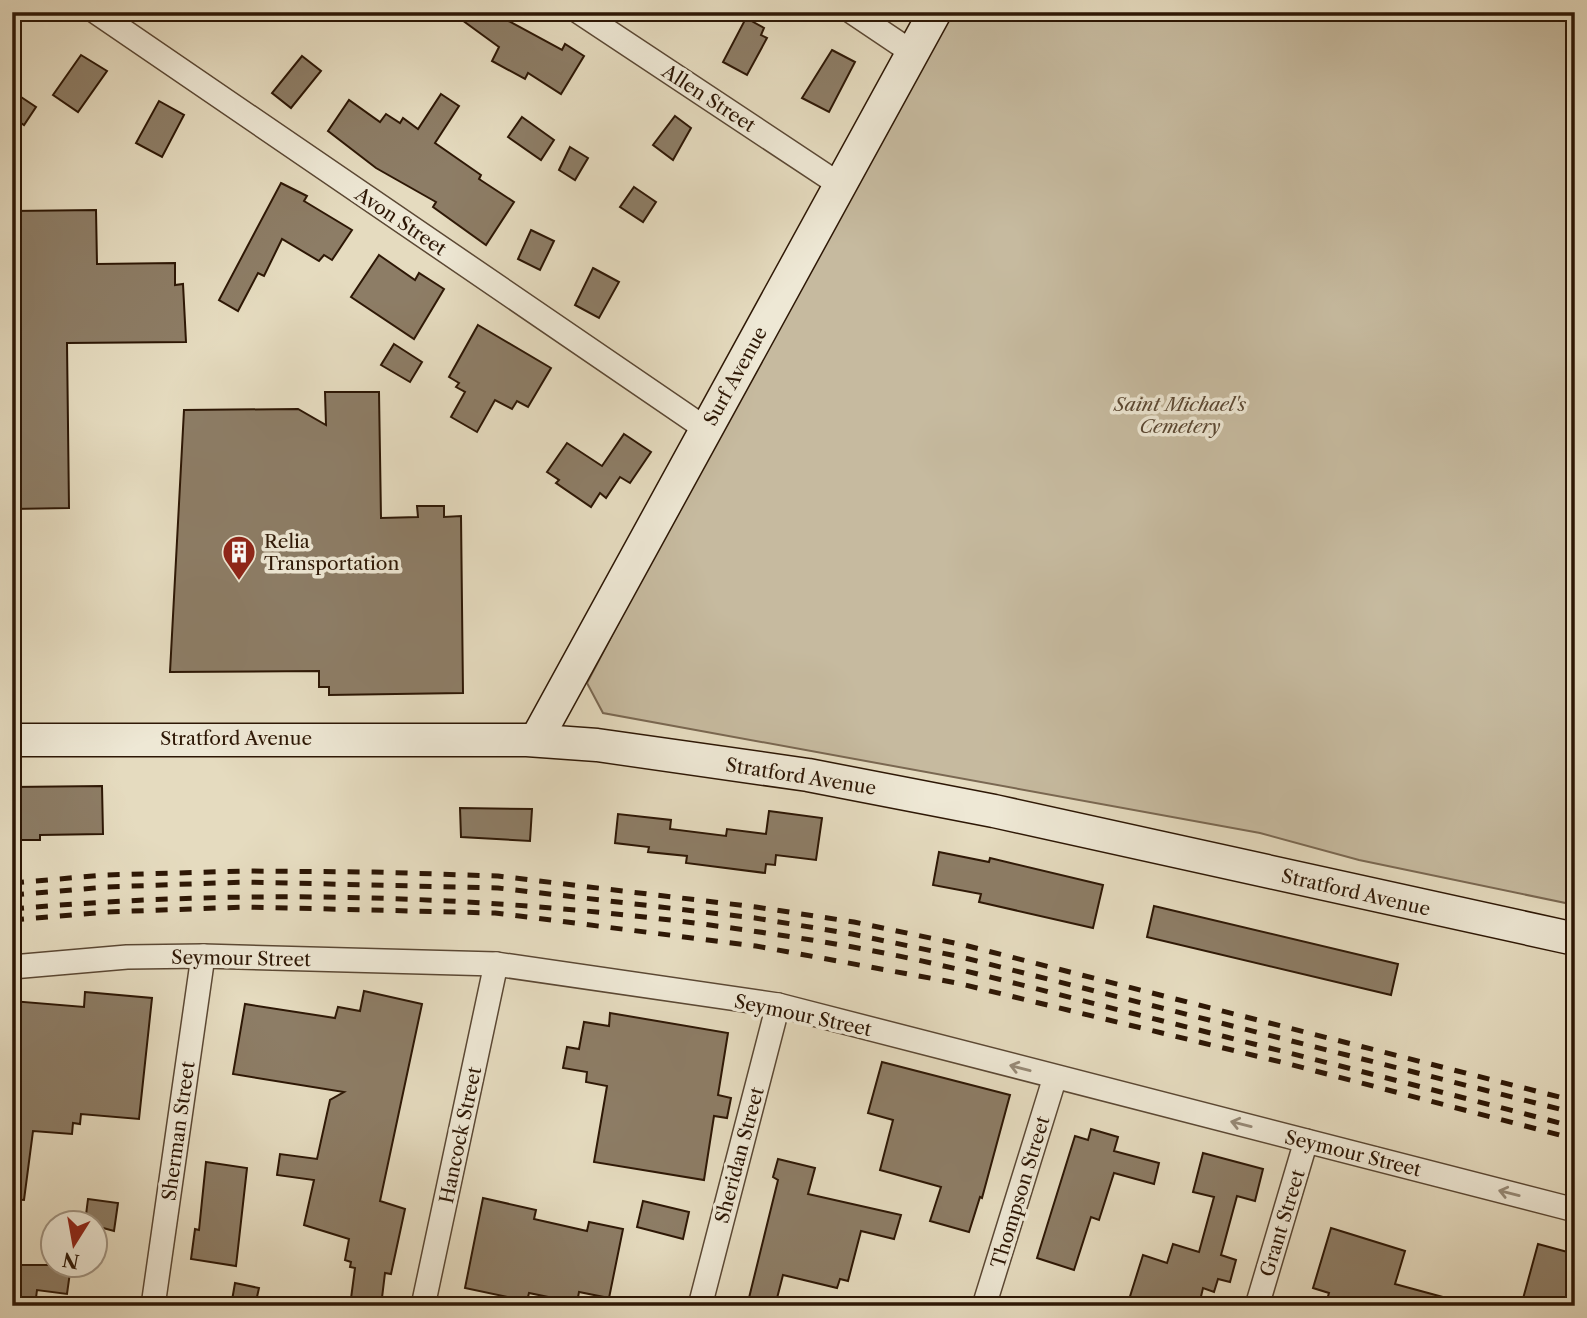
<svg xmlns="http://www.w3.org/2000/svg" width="1587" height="1318" font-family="'Libre Caslon Text',serif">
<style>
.green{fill:#c6ba9f;stroke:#7a6852;stroke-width:2}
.building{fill:#8d7d66;stroke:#2d1705;stroke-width:2}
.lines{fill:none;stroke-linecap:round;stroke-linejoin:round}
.street-casing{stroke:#5b4834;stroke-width:26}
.secondary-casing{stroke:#2d1705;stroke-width:35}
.street{stroke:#eee8d5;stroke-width:23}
.secondary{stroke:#eee8d5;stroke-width:32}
.rail{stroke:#2d1705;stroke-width:5;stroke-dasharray:12 12;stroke-linecap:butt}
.oneway{stroke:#978a77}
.labels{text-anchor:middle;stroke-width:7;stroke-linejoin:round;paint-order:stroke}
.street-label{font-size:19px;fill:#2d1705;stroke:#eee8d5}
.park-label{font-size:19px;font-style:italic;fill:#5b4833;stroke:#eee8d5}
.poi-label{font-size:19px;fill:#2d1705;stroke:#eee8d5;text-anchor:start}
</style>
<rect width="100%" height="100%" fill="#e5dbbf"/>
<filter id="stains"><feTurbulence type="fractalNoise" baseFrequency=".00286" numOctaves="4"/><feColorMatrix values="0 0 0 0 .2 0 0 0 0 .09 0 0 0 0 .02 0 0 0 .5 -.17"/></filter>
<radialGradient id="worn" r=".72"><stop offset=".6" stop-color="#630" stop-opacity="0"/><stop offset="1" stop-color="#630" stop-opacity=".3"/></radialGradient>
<path class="green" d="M 953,12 L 1575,12 L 1575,905 L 1359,860 L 1260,833 L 603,713 L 587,683 L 682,502 Z"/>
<g class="building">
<path d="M 451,12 L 492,12 L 562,50 L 565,44 L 584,56 L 561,94 L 528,73 L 525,79 L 492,61 L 499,47 Z"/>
<path d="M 746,18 L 764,28 L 761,35 L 767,38 L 747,75 L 723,62 Z"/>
<path d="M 832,50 L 855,62 L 829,112 L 802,98 Z"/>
<path d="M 81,55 L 107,71 L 78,112 L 53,95 Z"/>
<path d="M 302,56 L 321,71 L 291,108 L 272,93 Z"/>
<path d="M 12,91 L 36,107 L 24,125 L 12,117 Z"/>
<path d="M 441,94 L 459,106 L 435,143 L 481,175 L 479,179 L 514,202 L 486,245 L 433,207 L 436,202 L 376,168 L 328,131 L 349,100 L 380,122 L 386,114 L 400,123 L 403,118 L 418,129 Z"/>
<path d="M 159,101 L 184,115 L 162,157 L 136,143 Z"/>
<path d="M 675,116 L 691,128 L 673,160 L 653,145 Z"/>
<path d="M 522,117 L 554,140 L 541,160 L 508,137 Z"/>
<path d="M 570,147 L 588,158 L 575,180 L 559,170 Z"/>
<path d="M 281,183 L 307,196 L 304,201 L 352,230 L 332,260 L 324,255 L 319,261 L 282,239 L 264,276 L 258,273 L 238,311 L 219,300 Z"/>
<path d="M 634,187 L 656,202 L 643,222 L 620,207 Z"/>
<path d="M 96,210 L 97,264 L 175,263 L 175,285 L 183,284 L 186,342 L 67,343 L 69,508 L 12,509 L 12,211 Z"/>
<path d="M 531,230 L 554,241 L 540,270 L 518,259 Z"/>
<path d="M 379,255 L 415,280 L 419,273 L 444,289 L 414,339 L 351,297 Z"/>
<path d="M 593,268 L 619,282 L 599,318 L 575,305 Z"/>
<path d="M 478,325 L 551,368 L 528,407 L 517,401 L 512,409 L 495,400 L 477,432 L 451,417 L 465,392 L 456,387 L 459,383 L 449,377 Z"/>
<path d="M 394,344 L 422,362 L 410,382 L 381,365 Z"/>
<path d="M 325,392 L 379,392 L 381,518 L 418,517 L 417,506 L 444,506 L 444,517 L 461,516 L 463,693 L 329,695 L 329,687 L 319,687 L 319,671 L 170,672 L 184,410 L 298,409 L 326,425 Z"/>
<path d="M 624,434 L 651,452 L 630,483 L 620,477 L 606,498 L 600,493 L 591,507 L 556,483 L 559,480 L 547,472 L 567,443 L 602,466 Z"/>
<path d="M 102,786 L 103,834 L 40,835 L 40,840 L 12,840 L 12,787 Z"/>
<path d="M 460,808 L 532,809 L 530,841 L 461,837 Z"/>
<path d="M 769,811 L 822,818 L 816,860 L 776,855 L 775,865 L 766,864 L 765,873 L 686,863 L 687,856 L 648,852 L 649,847 L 615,843 L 618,814 L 671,820 L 670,829 L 726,836 L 727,829 L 766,834 Z"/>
<path d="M 939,852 L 989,862 L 990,858 L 1103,885 L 1093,928 L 979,902 L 981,894 L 933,885 Z"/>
<path d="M 1154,906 L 1398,964 L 1391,995 L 1147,937 Z"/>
<path d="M 364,991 L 422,1004 L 380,1201 L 405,1209 L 391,1274 L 385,1273 L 381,1306 L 350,1306 L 355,1268 L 350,1267 L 351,1262 L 345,1260 L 349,1239 L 304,1225 L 314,1180 L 277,1175 L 280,1154 L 317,1159 L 330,1100 L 344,1092 L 233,1074 L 245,1004 L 335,1018 L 338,1007 L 360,1011 Z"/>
<path d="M 85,992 L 152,998 L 139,1119 L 81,1114 L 80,1124 L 73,1123 L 72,1134 L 33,1131 L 24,1200 L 12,1199 L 12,1001 L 84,1007 Z"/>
<path d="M 610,1013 L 728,1033 L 718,1095 L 731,1098 L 727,1118 L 714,1116 L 704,1180 L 594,1162 L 607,1086 L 586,1082 L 587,1072 L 563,1068 L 567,1047 L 579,1049 L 584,1022 L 609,1026 Z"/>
<path d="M 882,1062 L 1010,1095 L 982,1198 L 980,1197 L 969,1232 L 930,1221 L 941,1187 L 880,1170 L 893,1120 L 868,1113 Z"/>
<path d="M 1091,1129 L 1118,1137 L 1114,1151 L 1159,1163 L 1154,1184 L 1114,1173 L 1099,1220 L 1091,1217 L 1074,1270 L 1037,1258 L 1075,1136 L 1088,1140 Z"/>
<path d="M 1203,1153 L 1263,1169 L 1255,1201 L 1237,1196 L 1221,1255 L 1236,1260 L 1230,1282 L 1218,1279 L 1214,1292 L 1203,1288 L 1199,1305 L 1176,1298 L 1175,1306 L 1127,1306 L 1143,1255 L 1167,1263 L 1173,1244 L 1199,1252 L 1214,1197 L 1193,1192 Z"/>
<path d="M 778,1159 L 815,1168 L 808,1194 L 901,1215 L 894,1239 L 861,1231 L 848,1281 L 840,1279 L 837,1288 L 783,1275 L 775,1306 L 747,1306 L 778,1180 L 773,1177 Z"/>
<path d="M 206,1162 L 247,1168 L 236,1266 L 191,1259 L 195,1229 L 199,1230 Z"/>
<path d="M 483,1198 L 536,1210 L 534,1219 L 587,1231 L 589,1222 L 623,1229 L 609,1298 L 579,1292 L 577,1303 L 529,1293 L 527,1301 L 465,1288 Z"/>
<path d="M 88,1199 L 118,1203 L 114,1231 L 85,1223 Z"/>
<path d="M 643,1201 L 689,1212 L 683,1239 L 637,1227 Z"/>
<path d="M 1331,1228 L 1405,1251 L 1395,1284 L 1454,1300 L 1453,1306 L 1325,1306 L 1329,1293 L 1313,1288 Z"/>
<path d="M 1538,1244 L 1575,1254 L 1575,1306 L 1521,1306 Z"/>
<path d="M 17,1265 L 71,1265 L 67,1294 L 37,1290 L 35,1306 L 12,1306 L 12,1273 L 16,1274 Z"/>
<path d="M 235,1283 L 259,1288 L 255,1306 L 231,1306 Z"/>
</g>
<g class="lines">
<defs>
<g id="street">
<path d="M 96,12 L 706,429"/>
<path d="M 579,12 L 840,185"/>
<path d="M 852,12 L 913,53"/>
<path d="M 12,967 L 127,957 L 203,956 L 496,964 L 778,1005 L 1575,1210"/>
<path d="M 153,1306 L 203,956"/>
<path d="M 423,1306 L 496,964"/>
<path d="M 700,1306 L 778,1005"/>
<path d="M 984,1306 L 1055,1077"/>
<path d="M 1257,1306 L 1306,1141"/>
</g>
<g id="secondary">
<path d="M 12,740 L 527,740 L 597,745 L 808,775 L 994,811 L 1575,939"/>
<path d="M 536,740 L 935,12"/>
</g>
</defs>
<use href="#street" class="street-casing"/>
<use href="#secondary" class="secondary-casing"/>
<use href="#street" class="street"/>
<use href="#secondary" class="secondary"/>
<g class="rail">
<path d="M 12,883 L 105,875 L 246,871 L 374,872 L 498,876 L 756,907 L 854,922 L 964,945 L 1575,1101"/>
<path d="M 12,895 L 106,887 L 246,882 L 498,888 L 755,918 L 852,934 L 961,957 L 1575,1113"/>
<path d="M 12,909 C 293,884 570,898 847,946 C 938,962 1029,987 1119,1010 C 1271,1048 1423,1087 1575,1127"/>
<path d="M 12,920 L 107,912 L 246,907 L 495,913 L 756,946 L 957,983 L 1285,1063 L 1575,1139"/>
</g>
</g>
<defs><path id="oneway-shaft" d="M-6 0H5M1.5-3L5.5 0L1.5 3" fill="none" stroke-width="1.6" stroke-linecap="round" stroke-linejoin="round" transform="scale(1.75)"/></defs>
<g class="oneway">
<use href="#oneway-shaft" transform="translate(1020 1068) rotate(-165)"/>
<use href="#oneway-shaft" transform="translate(1241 1124) rotate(-166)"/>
<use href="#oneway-shaft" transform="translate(1509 1193) rotate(-166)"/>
</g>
<defs>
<symbol id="building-pin" viewBox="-11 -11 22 30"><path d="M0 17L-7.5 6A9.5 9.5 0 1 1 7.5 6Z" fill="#8f2418" stroke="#eee8d5"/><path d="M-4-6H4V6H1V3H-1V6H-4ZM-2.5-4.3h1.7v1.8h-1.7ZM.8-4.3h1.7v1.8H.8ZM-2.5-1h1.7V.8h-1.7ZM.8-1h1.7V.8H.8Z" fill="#fff"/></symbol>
</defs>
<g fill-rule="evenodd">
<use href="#building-pin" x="220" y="533" width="38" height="52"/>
</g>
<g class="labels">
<g class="street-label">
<text transform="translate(709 98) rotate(33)" y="7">Allen Street</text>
<text transform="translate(401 221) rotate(34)" y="7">Avon Street</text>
<text transform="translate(735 376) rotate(-61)" y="7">Surf Avenue</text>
<text x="236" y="745">Stratford Avenue</text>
<text transform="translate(801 776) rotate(9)" y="7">Stratford Avenue</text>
<text transform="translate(1356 892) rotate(13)" y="7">Stratford Avenue</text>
<text transform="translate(241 958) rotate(1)" y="7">Seymour Street</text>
<text transform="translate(803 1015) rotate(12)" y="7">Seymour Street</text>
<text transform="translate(178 1131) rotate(-82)" y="7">Sherman Street</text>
<text transform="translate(460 1135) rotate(-78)" y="7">Hancock Street</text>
<text transform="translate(1353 1153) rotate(14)" y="7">Seymour Street</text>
<text transform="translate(739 1155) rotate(-75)" y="7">Sheridan Street</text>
<text transform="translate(1020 1192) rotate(-73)" y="7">Thompson Street</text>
<text transform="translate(1282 1223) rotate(-73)" y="7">Grant Street</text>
</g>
<g class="park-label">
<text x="1180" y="411">Saint Michael's<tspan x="1180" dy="22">Cemetery</tspan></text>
</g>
<g class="poi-label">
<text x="264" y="548">Relia<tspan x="264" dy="22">Transportation</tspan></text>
</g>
</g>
<rect width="1587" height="1318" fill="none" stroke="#e5dbbf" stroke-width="42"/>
<rect x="14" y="14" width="1559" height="1290" fill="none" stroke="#2d1705" stroke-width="3.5"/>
<rect x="21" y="21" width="1545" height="1276" fill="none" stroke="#2d1705" stroke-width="2"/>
<g transform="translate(74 1244) rotate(191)"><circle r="33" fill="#eee8d5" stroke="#a19482" stroke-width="2"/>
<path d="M0-5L12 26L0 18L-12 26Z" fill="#8f2418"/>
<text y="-10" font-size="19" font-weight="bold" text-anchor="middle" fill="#2d1705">N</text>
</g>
<rect width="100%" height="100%" filter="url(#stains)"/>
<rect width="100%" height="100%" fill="url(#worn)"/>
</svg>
